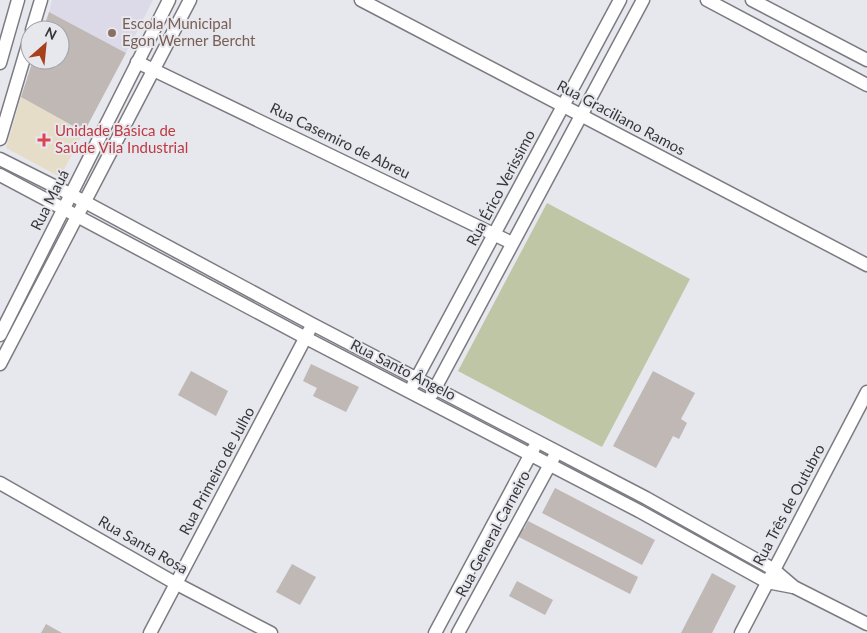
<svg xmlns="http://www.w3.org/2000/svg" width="867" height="633" font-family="Lato,sans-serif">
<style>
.built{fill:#dcdae8}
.medical{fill:#e6ddc8}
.green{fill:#bec6a6}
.building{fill:#bfb8b4}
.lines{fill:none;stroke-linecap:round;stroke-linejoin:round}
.street-casing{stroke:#7c7b81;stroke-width:15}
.street{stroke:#fff;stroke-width:12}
.education-dot{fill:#8d6e63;stroke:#e7e7ee;stroke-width:2}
.health-dot{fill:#e0444e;stroke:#e7e7ee;stroke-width:2}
.labels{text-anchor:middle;stroke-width:4;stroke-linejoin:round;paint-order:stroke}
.education-label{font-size:15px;fill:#785e54;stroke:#e7e7ee;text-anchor:start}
.street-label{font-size:15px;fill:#37373a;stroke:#e7e7ee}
.health-label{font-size:15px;fill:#be3a42;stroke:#e7e7ee;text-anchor:start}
</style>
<rect width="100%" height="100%" fill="#e7e7ee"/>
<path class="built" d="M 52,0 L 153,0 L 126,53 L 49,12 Z"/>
<path class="medical" d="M 21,97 L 84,132 L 60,177 L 6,148 Z"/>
<path class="green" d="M 547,203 L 690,279 L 602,447 L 458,371 Z"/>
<g class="building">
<path d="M 49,12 L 126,53 L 84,132 L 21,97 L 33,60 L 60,60 L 60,30 L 43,30 Z"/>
<path d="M 311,364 L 359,387 L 346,412 L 313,396 L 317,388 L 303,381 Z"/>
<path d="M 191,371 L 228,391 L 216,416 L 178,395 Z"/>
<path d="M 653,371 L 695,393 L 681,419 L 687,423 L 679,439 L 673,436 L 656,468 L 613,446 Z"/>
<path d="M 555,488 L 655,540 L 642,565 L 542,513 Z"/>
<path d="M 528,521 L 638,577 L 630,594 L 515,535 L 519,527 L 524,529 Z"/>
<path d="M 292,564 L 316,577 L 300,605 L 276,592 Z"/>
<path d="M 712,573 L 736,586 L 712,633 L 681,633 Z"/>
<path d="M 517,581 L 553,600 L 545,615 L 509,596 Z"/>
<path d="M 46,624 L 62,633 L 41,633 Z"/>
</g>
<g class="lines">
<defs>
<g id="street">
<path d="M 361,0 L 867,265"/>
<path d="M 707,0 L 867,85"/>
<path d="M 752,0 L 867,60"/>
<path d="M 32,30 L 41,0"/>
<path d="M 137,62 L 512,243"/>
<path d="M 0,63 L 18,0"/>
<path d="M 0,139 L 30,38"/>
<path d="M 0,159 L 72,195 L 312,324 L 646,498 L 773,569 L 794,587 L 867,624"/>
<path d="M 0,175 L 306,338 L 639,511 L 767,582 L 793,587"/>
<path d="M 0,335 L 169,0"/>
<path d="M 0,364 L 190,0"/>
<path d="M 413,385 L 620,0"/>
<path d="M 432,394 L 643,0"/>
<path d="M 0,483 L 175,583 L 271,633"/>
<path d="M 150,633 L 309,331"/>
<path d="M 435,633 L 534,448"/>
<path d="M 458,633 L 554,457"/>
<path d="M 741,633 L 867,392"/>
</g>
</defs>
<use href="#street" class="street-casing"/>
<use href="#street" class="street"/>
</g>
<circle class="education-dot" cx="112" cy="33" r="5"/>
<path class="health-dot" d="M41.5 132.5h5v5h5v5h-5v5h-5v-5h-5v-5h5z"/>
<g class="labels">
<g class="education-label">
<text x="122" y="29">Escola Municipal<tspan x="122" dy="17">Egon Werner Bercht</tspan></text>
</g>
<g class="street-label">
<text transform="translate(621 118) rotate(28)" y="5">Rua Graciliano Ramos</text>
<text transform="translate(340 141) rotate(26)" y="5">Rua Casemiro de Abreu</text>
<text transform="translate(501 188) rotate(-62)" y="5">Rua Érico Verissimo</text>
<text transform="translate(50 200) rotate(-63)" y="5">Rua Mauá</text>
<text transform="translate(403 370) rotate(27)" y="5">Rua Santo Ângelo</text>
<text transform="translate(217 471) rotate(-62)" y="5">Rua Primeiro de Julho</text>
<text transform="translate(789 505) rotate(-62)" y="5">Rua Três de Outubro</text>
<text transform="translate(493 534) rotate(-62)" y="5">Rua General Carneiro</text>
<text transform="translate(143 545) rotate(30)" y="5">Rua Santa Rosa</text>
</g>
<g class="health-label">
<text x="55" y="136">Unidade Básica de<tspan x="55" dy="17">Saúde Vila Industrial</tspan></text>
</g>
</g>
<g transform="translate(45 45) rotate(27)"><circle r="24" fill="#e7e7ee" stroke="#a1a1a6"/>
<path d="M0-4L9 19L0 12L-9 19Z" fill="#a7411b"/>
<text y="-8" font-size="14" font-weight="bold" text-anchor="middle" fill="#37373a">N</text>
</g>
</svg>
